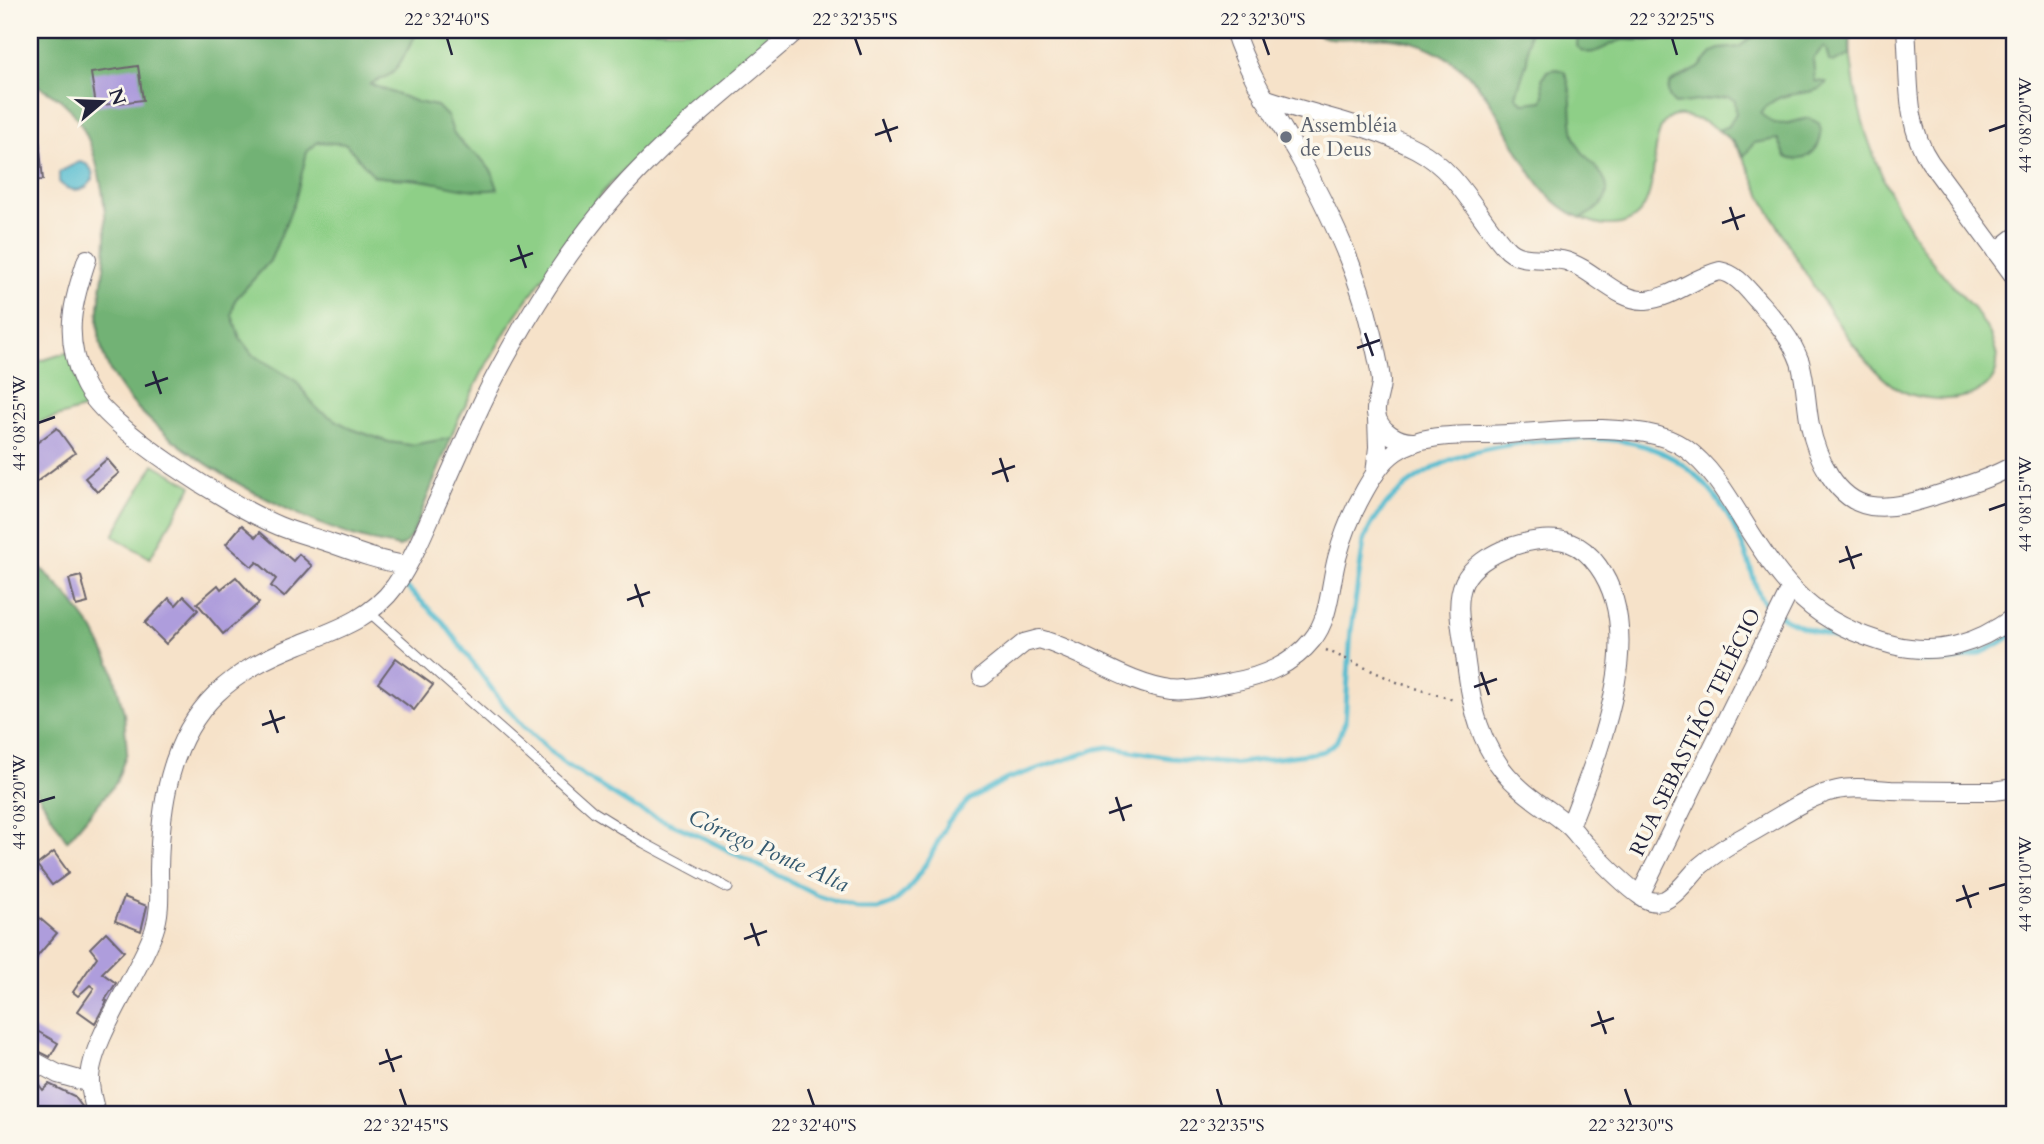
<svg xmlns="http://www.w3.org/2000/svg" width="2044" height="1144" font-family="Cardo,serif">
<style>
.green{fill:#8ecf87;stroke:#587861;stroke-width:2}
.forest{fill:#72b274;stroke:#4a6a58;stroke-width:2}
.water{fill:#52bbcf;stroke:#3a6e85;stroke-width:2}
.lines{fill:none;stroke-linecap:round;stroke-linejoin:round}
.stream{stroke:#52bbcf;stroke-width:5}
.building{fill:#ae9ddc}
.service-casing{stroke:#6c656d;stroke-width:11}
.minor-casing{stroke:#6c656d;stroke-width:20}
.path{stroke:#6c656d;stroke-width:2.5;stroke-dasharray:2 5;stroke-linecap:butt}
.service{stroke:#fff;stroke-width:9}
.minor{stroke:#fff;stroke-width:18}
.ticks{fill:none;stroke:#22223b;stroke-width:2.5}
.worship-dot{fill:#6b7280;stroke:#fbf7ec;stroke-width:2.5}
.labels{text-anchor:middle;stroke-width:7;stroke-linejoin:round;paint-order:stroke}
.worship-label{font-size:21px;fill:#5b616d;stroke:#fbf7ec;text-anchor:start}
.street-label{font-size:21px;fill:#22223b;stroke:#fbf7ec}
.water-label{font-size:23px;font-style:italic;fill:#33586f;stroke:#fbf7ec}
.neatline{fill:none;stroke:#22223b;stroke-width:2.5}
.ticks-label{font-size:18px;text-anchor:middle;fill:#22223b}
</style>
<rect width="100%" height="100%" fill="#fbf7ec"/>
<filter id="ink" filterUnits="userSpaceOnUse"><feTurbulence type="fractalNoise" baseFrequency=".0143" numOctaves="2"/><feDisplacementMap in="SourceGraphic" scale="14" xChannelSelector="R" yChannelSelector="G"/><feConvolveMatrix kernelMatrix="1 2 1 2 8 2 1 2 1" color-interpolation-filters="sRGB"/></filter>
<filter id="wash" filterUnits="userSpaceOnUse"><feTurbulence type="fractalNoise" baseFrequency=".00686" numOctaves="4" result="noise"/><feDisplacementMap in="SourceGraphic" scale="28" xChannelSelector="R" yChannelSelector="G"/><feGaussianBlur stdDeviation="1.57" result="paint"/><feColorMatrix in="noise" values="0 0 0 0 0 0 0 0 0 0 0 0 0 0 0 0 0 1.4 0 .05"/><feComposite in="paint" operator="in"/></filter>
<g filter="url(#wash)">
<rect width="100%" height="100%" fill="#f6e2c9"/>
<g class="green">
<path d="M 30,30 L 779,30 L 723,80 L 665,128 L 602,193 L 509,326 L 483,371 L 457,422 L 413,533 L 404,545 L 399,547 C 384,543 368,541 353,536 C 279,512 125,432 103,353 C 93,321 102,292 105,259 C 109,213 101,132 61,100 C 52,93 40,87 30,81 Z"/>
<path d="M 1310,30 L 1850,30 C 1851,39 1850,48 1851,58 C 1858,130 1886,197 1928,256 C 1950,287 1987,313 1996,352 C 2007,404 1934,406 1902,391 C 1858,371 1785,240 1761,195 C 1747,167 1743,146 1715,128 C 1705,122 1694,117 1682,116 C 1632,111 1681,229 1606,225 C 1597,225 1587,220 1579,217 C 1542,201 1529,166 1510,133 C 1498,111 1483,90 1465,72 C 1440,46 1404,37 1370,37 C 1349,36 1326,44 1310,30 Z"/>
<path d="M 69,352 L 86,408 L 30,425 L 30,364 Z"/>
<path d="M 154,464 L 192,486 L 150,558 L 113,536 Z"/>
</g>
<g class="forest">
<path d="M 30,30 L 419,30 C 411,41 400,68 391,74 C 385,78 377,80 370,84 L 417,102 L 437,106 L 448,117 L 453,132 L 464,146 L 480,157 L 492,172 L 498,189 C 470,194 446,183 419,180 C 404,178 389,179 374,176 L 346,144 L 318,142 L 307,152 L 295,201 L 270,261 L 235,300 L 232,315 L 240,338 L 252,354 L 296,381 L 318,410 L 352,429 L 389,442 L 411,445 L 451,438 L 413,533 L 404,545 L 399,547 C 384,543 368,541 353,536 C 279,512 125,432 103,353 C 93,321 102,292 105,259 C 109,212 100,133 61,100 C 52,93 40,87 30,81 Z"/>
<path d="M 1310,30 L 1529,30 L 1527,61 L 1516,96 L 1523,103 L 1542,101 L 1544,95 L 1542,79 L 1547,71 L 1557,69 L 1564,71 C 1576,94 1567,118 1576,141 C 1582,159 1609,172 1607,192 C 1606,205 1592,213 1581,218 C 1518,191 1512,109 1460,67 C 1442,53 1420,42 1397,38 C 1372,34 1329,46 1310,30 Z"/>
<path d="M 1578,30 L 1671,30 C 1656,45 1642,39 1623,40 C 1607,42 1593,62 1577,47 Z"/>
<path d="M 1774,30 L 1850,30 L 1850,55 L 1833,63 L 1829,61 L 1826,49 L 1823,47 L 1813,59 L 1815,81 L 1827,82 C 1814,101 1780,84 1761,113 C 1775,131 1791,122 1808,118 L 1819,123 C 1828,144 1806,167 1786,157 L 1778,139 L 1754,143 L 1744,156 L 1736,144 L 1718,130 L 1729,126 L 1736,113 L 1735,101 L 1729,97 L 1675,104 C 1667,97 1666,91 1671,82 L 1699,68 L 1712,53 L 1719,49 L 1739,47 L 1752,37 Z"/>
<path d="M 30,557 L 68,596 L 94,631 L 112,667 L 124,713 L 127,752 L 116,783 L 67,841 L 30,781 Z"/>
</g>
<path class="water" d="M 79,162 C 89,163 93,169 93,179 C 85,193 69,193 59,182 L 59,172 Z"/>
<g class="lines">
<path class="stream" d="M 401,582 L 443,622 L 500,700 L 523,726 L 562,762 L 633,807 L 704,838 L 815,894 L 858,909 L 878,909 L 892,904 L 908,890 L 929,859 L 948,822 L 969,800 L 1007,779 L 1097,749 L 1108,747 L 1171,758 L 1232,764 L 1315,753 L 1324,751 L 1336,742 L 1345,723 L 1351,630 L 1364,541 C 1377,505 1411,478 1446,462 C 1488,442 1587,433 1633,443 C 1652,447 1670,455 1686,467 C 1718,492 1736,525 1749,563 C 1753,574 1755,588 1761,598 C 1775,620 1806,628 1829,636 C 1893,658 1955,681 2014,633"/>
</g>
<g id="blocks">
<g class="building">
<path d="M 138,66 L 143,100 L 96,106 L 91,73 Z"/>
<path d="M 39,140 L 43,180 L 30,181 L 30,141 Z"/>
<path d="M 57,428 L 75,453 L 35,483 L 30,475 L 30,448 Z"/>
<path d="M 107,459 L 119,473 L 97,492 L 85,478 Z"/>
<path d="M 242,525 L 256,537 L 260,532 L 293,561 L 299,554 L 312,566 L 284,597 L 271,586 L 276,579 L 257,562 L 252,567 L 226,544 Z"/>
<path d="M 81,576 L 88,603 L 76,606 L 69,579 Z"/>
<path d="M 236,577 L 259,603 L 223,634 L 197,603 L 218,585 L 221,589 Z"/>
<path d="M 184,596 L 198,610 L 166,644 L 145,623 L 169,598 L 176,605 Z"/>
<path d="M 396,658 L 433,685 L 414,710 L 378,683 Z"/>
<path d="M 54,852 L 69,873 L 52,885 L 37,865 Z"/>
<path d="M 124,897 L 147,906 L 141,931 L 115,921 Z"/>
<path d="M 37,916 L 57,933 L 30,965 L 30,925 Z"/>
<path d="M 106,932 L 124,951 L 102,973 L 116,983 L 105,1000 L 107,1001 L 95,1023 L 78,1011 L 94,988 L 90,985 L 78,996 L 73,992 L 97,957 L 90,948 Z"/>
<path d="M 30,1027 L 58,1043 L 50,1057 L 30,1047 Z"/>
<path d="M 30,1073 L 43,1090 L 49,1084 L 74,1096 L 83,1108 L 84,1114 L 30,1114 Z"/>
</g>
</g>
</g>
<g filter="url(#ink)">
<use href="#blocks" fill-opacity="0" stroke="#6c656d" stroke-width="2"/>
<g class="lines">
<defs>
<path id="service" d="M 370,613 L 594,812 L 644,843 L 728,888"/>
<g id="minor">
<path d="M 1234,30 C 1249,78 1278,119 1302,162 C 1327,208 1349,253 1364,303 C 1369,322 1380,363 1381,381 C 1381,392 1375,403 1376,413 C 1378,431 1399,443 1415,442"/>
<path d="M 1906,30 C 1910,74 1904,124 1930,162 L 2014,276"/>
<path d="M 1264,98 C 1314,116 1369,124 1416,149 C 1458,171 1475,213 1505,247 C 1520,265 1546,255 1566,261 C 1593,269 1618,302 1646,300 C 1673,298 1694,277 1720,271 C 1737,274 1747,289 1757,300 C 1774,319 1791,337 1800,362 C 1806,382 1806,404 1810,425 C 1816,456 1836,501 1871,506 C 1893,509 1915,502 1934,496 C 1961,487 1990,479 2014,465"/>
<path d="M 1996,252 L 2014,238"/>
<path d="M 87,259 C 72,305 63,336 84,383 C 105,429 231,506 279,526 C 296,533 313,537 330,543 C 355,552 379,561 406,565"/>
<path d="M 1375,474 L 1378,447 L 1377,418"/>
<path d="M 982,677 L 1024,643 L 1039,639 C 1084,651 1125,684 1171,690 C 1191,692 1212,686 1232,682 C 1262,677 1293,664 1312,640 C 1330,619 1330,584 1337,558 C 1343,535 1353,511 1365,490 C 1373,476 1382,461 1395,452 C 1425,430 1474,437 1509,434 C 1540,432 1571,428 1602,429 C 1629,430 1662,432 1685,448 C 1710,466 1726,493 1742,519 C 1784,587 1813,624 1893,645 C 1939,656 1977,644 2014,617"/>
<path d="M 1570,826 C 1597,755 1649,636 1598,566 C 1591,556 1581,547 1570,543 C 1540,531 1478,552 1464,582 C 1455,602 1461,627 1464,648 C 1471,702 1477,751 1521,789 C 1536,803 1554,812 1569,826 C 1575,831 1579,838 1585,844 C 1602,862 1622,883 1642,897 C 1649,902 1657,903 1665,900 C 1679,893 1689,877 1700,866 C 1714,854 1728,845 1745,836 C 1774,821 1804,797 1837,790 C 1854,786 1873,789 1891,790 C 1925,791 1959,791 1994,791 L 2014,788"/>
<path d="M 1640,895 L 1791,588"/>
<path d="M 30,1059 L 58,1074 L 90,1083"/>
<path d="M 96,1114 C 94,1104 90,1092 90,1081 C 89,1042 140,972 154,931 C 161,911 159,892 159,870 C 160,807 169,740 216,694 C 240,671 268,657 298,645 C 335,630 370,620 395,586 C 412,561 423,534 435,507 C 455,464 473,419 495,377 C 533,305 582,228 639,170 C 688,119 745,76 797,30"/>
</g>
</defs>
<use href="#service" class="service-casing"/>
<use href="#minor" class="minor-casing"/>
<path class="path" d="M 1326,650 L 1399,683 L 1454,700"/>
<use href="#service" class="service"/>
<use href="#minor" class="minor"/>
</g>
</g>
<path class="ticks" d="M 447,38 L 452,55M 855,38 L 861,55M 1263,38 L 1269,55M 1672,38 L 1677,55M 883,119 L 891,142M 1989,131 L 2006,125M 875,135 L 898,127M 1730,207 L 1738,230M 1722,223 L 1745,215M 518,245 L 526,268M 510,261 L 533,253M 1365,333 L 1373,356M 1357,348 L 1380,340M 153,371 L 161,394M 145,386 L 168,378M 38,423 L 55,417M 1000,458 L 1008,482M 992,474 L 1015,466M 1989,510 L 2006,504M 1846,546 L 1854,569M 1839,562 L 1862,554M 635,584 L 643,607M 627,600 L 650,592M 1481,672 L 1489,695M 1474,687 L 1497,679M 270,710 L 278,733M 262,725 L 285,717M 1116,797 L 1124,821M 38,802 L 55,797M 1109,813 L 1132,805M 1963,885 L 1971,908M 1989,889 L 2006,884M 1956,901 L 1979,893M 751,923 L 759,946M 744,939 L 767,931M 1598,1011 L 1606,1034M 1591,1026 L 1614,1018M 386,1049 L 394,1072M 379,1064 L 402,1056M 400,1089 L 406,1106M 808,1089 L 814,1106M 1217,1089 L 1222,1106M 1625,1089 L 1631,1106"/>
<circle class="worship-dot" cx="1286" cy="137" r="7"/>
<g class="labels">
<g class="worship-label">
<text x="1300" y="132">Assembléia<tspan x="1300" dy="24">de Deus</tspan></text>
</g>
<g class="street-label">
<text transform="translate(1695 732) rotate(-64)" y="7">RUA SEBASTIÃO TELÉCIO</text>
</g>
<g class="water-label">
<text transform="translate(769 850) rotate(24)" y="8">Córrego Ponte Alta</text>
</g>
</g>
<rect width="2044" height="1144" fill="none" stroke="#fbf7ec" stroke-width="77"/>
<g transform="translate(102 102) rotate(71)" stroke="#fbf7ec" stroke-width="5" paint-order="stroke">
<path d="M0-5L12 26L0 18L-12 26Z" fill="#22223b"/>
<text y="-10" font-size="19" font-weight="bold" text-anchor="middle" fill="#22223b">N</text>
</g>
<rect x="38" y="38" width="1968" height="1068" class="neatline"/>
<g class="ticks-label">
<text x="447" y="25">22°32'40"S</text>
<text x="855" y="25">22°32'35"S</text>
<text x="1263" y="25">22°32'30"S</text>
<text x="1672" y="25">22°32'25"S</text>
<text transform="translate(2025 125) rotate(-90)" y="6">44°08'20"W</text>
<text transform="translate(19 423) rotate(-90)" y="6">44°08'25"W</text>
<text transform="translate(2025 504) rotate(-90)" y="6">44°08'15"W</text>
<text transform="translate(19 802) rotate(-90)" y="6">44°08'20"W</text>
<text transform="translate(2025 884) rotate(-90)" y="6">44°08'10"W</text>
<text x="406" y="1131">22°32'45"S</text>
<text x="814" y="1131">22°32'40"S</text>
<text x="1222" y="1131">22°32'35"S</text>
<text x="1631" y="1131">22°32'30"S</text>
</g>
</svg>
